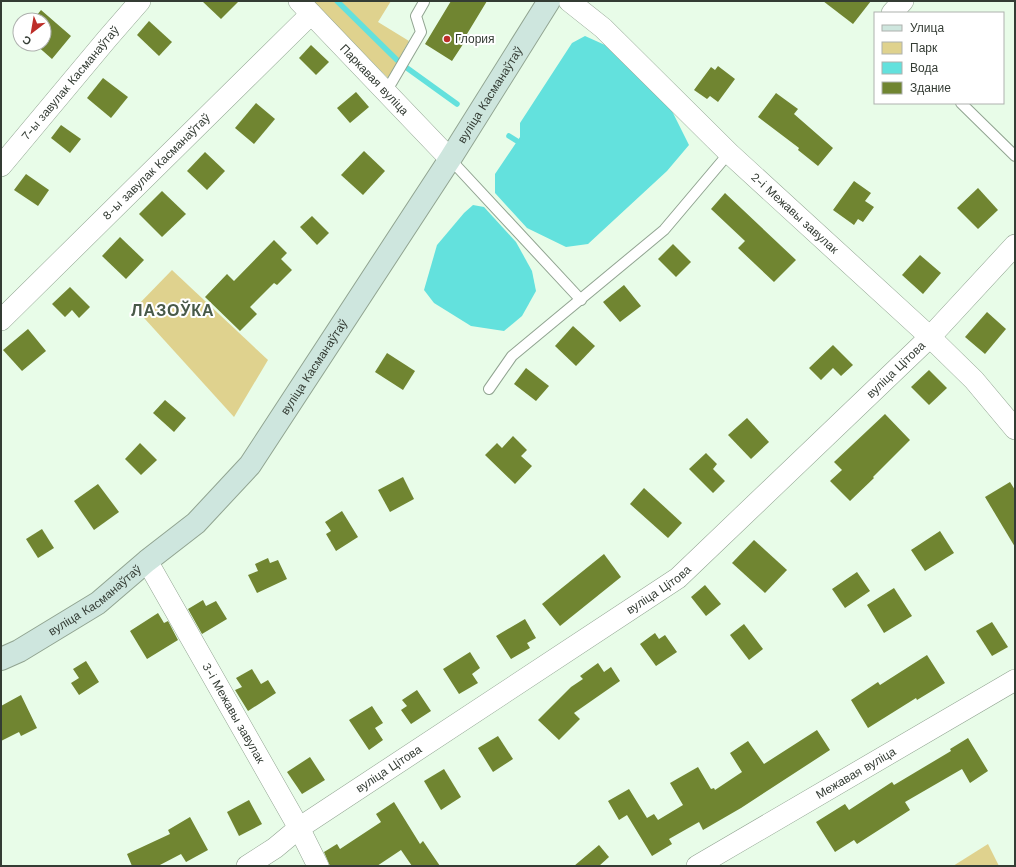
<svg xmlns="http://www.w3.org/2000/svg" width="1016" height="867" font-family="'Work Sans',sans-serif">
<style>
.green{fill:#dfd28e}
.water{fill:#63e1dd}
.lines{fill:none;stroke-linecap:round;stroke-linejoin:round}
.stream{stroke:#63e1dd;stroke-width:5.5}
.building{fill:#708531}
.service-casing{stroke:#91a491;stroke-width:12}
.minor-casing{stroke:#91a491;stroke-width:22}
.secondary-casing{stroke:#91a491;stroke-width:24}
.service{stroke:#fff;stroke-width:10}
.minor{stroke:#fff;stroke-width:21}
.secondary{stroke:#cee6de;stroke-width:22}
.poi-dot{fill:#bd2e29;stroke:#fff;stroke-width:1.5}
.labels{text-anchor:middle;stroke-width:4;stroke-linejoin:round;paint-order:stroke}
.poi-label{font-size:12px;fill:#343c34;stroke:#fff;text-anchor:start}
.street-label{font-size:12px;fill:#343c34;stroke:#fff}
.district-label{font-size:16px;font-weight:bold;letter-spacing:1px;fill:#485948;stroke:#fff}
</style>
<rect width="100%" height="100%" fill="#e8fce8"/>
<g class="green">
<path d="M 312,1 L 391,1 L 378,22 L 409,41 L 388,78 Z"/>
<path d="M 172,270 L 268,360 L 234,417 L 135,308 Z"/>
<path d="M 988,844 L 999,866 L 953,866 Z"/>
</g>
<g class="water">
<path d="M 585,36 L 605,45 L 672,111 L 689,145 L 667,171 L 588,244 L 566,247 L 527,228 L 495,193 L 495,174 L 520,137 L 520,123 L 572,43 Z"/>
<path d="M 473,205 L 484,207 L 516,242 L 532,271 L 536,291 L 522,316 L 504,331 L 471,326 L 434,303 L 424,290 L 437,245 L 464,213 Z"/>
</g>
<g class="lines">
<g class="stream">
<path d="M 337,1 L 397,60"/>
<path d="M 407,68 L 457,104"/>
<path d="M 509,136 L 517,141"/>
</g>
</g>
<g class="building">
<path d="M 202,1 L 239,1 L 221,19 Z"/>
<path d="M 451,1 L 487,1 L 467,34 L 469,35 L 452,61 L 425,44 Z"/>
<path d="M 823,1 L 871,1 L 853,24 Z"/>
<path d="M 41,10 L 71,36 L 52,59 L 35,44 L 44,44 L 44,20 L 33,20 Z"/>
<path d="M 149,21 L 172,42 L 159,56 L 137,35 Z"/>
<path d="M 311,45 L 329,62 L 316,75 L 299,58 Z"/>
<path d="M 718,66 L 735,79 L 718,102 L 710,96 L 707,99 L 694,90 L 711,67 L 715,70 Z"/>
<path d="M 103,78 L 128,97 L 111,118 L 87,98 Z"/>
<path d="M 356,92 L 369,107 L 350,123 L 337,108 Z"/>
<path d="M 776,93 L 798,109 L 794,114 L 833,148 L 818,166 L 798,150 L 799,148 L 758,117 Z"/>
<path d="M 256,103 L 275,119 L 254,144 L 235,128 Z"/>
<path d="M 61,125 L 81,139 L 70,153 L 51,138 Z"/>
<path d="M 364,151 L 385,171 L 363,195 L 341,175 Z"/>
<path d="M 205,152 L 225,171 L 207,190 L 187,171 Z"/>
<path d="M 26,174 L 49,190 L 38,206 L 14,190 Z"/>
<path d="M 854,181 L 871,193 L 865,201 L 874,207 L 863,222 L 858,219 L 854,225 L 833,210 Z"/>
<path d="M 978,188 L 998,210 L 978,229 L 957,208 Z"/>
<path d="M 162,191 L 186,214 L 162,237 L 139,214 Z"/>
<path d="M 725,193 L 796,260 L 774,282 L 738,248 L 745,241 L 711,209 Z"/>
<path d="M 312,216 L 329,233 L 317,245 L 300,227 Z"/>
<path d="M 120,237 L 144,260 L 126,279 L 102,256 Z"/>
<path d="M 274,240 L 287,253 L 281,259 L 292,270 L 277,285 L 274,283 L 250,307 L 257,314 L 240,331 L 205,297 L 227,274 L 234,281 Z"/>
<path d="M 673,244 L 691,262 L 676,277 L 658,259 Z"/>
<path d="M 920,255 L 941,273 L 923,294 L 902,275 Z"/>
<path d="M 624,285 L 641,306 L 620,322 L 603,302 Z"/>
<path d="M 70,287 L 90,307 L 79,318 L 72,310 L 65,317 L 52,304 Z"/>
<path d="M 987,312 L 1006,329 L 985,354 L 965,337 Z"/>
<path d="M 573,326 L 595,346 L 576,366 L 555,346 Z"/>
<path d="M 28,329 L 46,351 L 22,371 L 3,350 Z"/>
<path d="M 833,345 L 853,365 L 841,376 L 833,368 L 821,380 L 809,368 Z"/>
<path d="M 387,353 L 415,371 L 403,390 L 375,372 Z"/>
<path d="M 526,368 L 549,386 L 536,401 L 514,384 Z"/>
<path d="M 929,370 L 947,388 L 929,405 L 911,387 Z"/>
<path d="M 165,400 L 186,418 L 174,432 L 153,413 Z"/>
<path d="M 885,414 L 910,440 L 873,477 L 874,478 L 850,501 L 830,481 L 842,470 L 834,462 Z"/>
<path d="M 747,418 L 769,442 L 751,459 L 728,435 Z"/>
<path d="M 513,436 L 527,450 L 521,456 L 532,466 L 515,484 L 485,455 L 497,443 L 502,448 Z"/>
<path d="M 140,443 L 157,460 L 141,475 L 125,459 Z"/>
<path d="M 706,453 L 717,464 L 713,469 L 725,481 L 713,493 L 689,469 Z"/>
<path d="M 403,477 L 414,499 L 390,512 L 378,490 Z"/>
<path d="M 1010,482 L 1015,490 L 1015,547 L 985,497 Z"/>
<path d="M 98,484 L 119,512 L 94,530 L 74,501 Z"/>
<path d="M 644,488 L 682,523 L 668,538 L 630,504 Z"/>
<path d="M 342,511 L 358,537 L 336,551 L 326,534 L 331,531 L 325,522 Z"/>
<path d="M 42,529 L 54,548 L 38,558 L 26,539 Z"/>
<path d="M 940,531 L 954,553 L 925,571 L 911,550 Z"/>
<path d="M 754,540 L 787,570 L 765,593 L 732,563 Z"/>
<path d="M 604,554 L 621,577 L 560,626 L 542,604 Z"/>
<path d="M 268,558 L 270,563 L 278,560 L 287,579 L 257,593 L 248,575 L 258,571 L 255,564 Z"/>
<path d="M 857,572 L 870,591 L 845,608 L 832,589 Z"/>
<path d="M 705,585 L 721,604 L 706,616 L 691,597 Z"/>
<path d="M 894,588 L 912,616 L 884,633 L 867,605 Z"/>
<path d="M 203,600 L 206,606 L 216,601 L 227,619 L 202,634 L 188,609 Z"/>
<path d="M 158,613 L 164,623 L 168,621 L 178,640 L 147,659 L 130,631 Z"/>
<path d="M 525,619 L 536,638 L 527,643 L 530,648 L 511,659 L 496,636 Z"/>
<path d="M 992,622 L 1008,647 L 992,656 L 976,631 Z"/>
<path d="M 744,624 L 763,649 L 749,660 L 730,635 Z"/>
<path d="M 655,633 L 659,639 L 665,635 L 677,652 L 656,666 L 640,644 Z"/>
<path d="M 470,652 L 480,668 L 472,674 L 478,683 L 459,694 L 443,669 Z"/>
<path d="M 927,655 L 945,683 L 917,700 L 916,698 L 868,728 L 851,700 L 878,682 L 880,685 Z"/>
<path d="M 86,661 L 99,682 L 79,695 L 71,683 L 79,678 L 73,669 Z"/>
<path d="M 598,663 L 604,672 L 611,667 L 620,681 L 574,713 L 580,719 L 559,740 L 538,720 L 571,687 L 583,679 L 580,676 Z"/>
<path d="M 252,669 L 261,684 L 268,680 L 276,693 L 248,711 L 235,690 L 242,687 L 236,678 Z"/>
<path d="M 417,690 L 431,711 L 411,724 L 401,710 L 407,706 L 402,700 Z"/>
<path d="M 21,695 L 37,728 L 21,736 L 19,732 L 1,741 L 1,706 Z"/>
<path d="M 372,706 L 383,723 L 375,728 L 383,740 L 369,750 L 349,720 Z"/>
<path d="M 817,730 L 830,750 L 741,808 L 703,830 L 699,822 L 669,839 L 672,844 L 652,856 L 627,815 L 619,820 L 608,801 L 629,789 L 647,818 L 654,814 L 658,820 L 683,805 L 670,783 L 698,767 L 711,789 L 714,788 L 715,790 L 742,772 L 730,753 L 748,741 L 764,764 Z"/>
<path d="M 498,736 L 513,759 L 493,772 L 478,748 Z"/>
<path d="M 968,738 L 988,771 L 970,783 L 962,769 L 905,802 L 910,810 L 857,844 L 854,840 L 835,852 L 816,822 L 845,804 L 849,810 L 892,782 L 894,785 L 951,751 L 950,749 Z"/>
<path d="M 310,757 L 325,780 L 302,794 L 287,772 Z"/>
<path d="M 444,769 L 461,797 L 441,810 L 424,781 Z"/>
<path d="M 249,800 L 262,824 L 239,836 L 227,812 Z"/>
<path d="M 394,802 L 420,844 L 423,841 L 440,866 L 412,866 L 401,850 L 377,866 L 330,866 L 324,852 L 337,844 L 340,849 L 381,822 L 376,814 Z"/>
<path d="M 190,817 L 208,850 L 186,862 L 181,854 L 158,866 L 132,866 L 127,854 L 170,834 L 168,830 Z"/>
<path d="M 599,845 L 609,857 L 599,866 L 574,866 Z"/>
</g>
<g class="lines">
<defs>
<g id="service">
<path d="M 386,92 L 421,32 L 416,16 L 424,2"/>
<path d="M 961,103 L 1015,156"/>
<path d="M 450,159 L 581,300"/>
<path d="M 489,389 L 512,356 L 664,230 L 729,153"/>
</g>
<g id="minor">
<path id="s1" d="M 299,1 L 450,159"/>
<path id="s2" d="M 569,1 L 603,28 L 729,153 L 930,337 L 974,380 L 1015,429"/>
<path d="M 892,13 L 903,1"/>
<path id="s3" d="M 1,166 L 107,39 L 140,1"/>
<path id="s4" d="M 1,320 L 311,14"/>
<path id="s5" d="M 147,561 L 299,828 L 318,866"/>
<path id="s6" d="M 247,866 L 275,848 L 299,828 L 678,578 L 930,337 L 1015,245"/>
<path id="s7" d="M 697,866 L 1015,680"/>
</g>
<g id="secondary">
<path id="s8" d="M 1,659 L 19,651 L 98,603 L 147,561 L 196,523 L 250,465 L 450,159 L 549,1"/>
</g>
</defs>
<use href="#service" class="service-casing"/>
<use href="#minor" class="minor-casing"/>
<use href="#secondary" class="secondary-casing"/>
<use href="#service" class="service"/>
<use href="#minor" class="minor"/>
<use href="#secondary" class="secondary"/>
</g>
<circle class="poi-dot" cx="447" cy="39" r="4"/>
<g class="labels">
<g class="poi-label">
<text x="455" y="43">Глория</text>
</g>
<g class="street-label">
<text dy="4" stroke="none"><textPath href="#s1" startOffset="109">Паркавая вуліца</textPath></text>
<text dy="4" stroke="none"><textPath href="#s3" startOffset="108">7-ы завулак Касманаўтаў</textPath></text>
<text dy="4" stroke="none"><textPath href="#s8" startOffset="759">вуліца Касманаўтаў</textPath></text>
<text dy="4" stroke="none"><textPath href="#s4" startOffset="218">8-ы завулак Касманаўтаў</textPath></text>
<text dy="4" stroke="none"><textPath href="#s2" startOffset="310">2-і Межавы завулак</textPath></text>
<text dy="4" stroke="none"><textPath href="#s8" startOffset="435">вуліца Касманаўтаў</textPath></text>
<text dy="4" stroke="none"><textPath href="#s6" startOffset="820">вуліца Цітова</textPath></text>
<text dy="4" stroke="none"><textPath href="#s6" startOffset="496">вуліца Цітова</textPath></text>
<text dy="4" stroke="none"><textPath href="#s8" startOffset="111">вуліца Касманаўтаў</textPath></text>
<text dy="4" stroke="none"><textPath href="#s5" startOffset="175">3-і Межавы завулак</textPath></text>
<text dy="4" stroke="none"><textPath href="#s6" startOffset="172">вуліца Цітова</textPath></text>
<text dy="4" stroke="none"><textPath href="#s7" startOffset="184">Межавая вуліца</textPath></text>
</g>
<g class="district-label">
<text x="173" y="316">ЛАЗОЎКА</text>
</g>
</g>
<rect width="1016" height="867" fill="none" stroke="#343c34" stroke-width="4"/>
<rect x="874" y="12" width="130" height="92" fill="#ffffff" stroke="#aeb1ae"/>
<rect x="882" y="25" width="20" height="6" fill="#cee6de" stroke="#aeb1ae"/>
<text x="910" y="32" font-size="12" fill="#343c34">Улица</text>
<rect x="882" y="42" width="20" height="12" fill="#dfd28e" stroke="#aeb1ae"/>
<text x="910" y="52" font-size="12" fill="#343c34">Парк</text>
<rect x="882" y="62" width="20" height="12" fill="#63e1dd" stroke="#aeb1ae"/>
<text x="910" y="72" font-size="12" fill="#343c34">Вода</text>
<rect x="882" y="82" width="20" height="12" fill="#708531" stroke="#aeb1ae"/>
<text x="910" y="92" font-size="12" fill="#343c34">Здание</text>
<g transform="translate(32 32) rotate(211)"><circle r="19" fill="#ffffff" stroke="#aeb1ae"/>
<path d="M0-3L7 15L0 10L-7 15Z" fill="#bd2e29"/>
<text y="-6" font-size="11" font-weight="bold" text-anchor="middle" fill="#343c34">С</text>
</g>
</svg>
